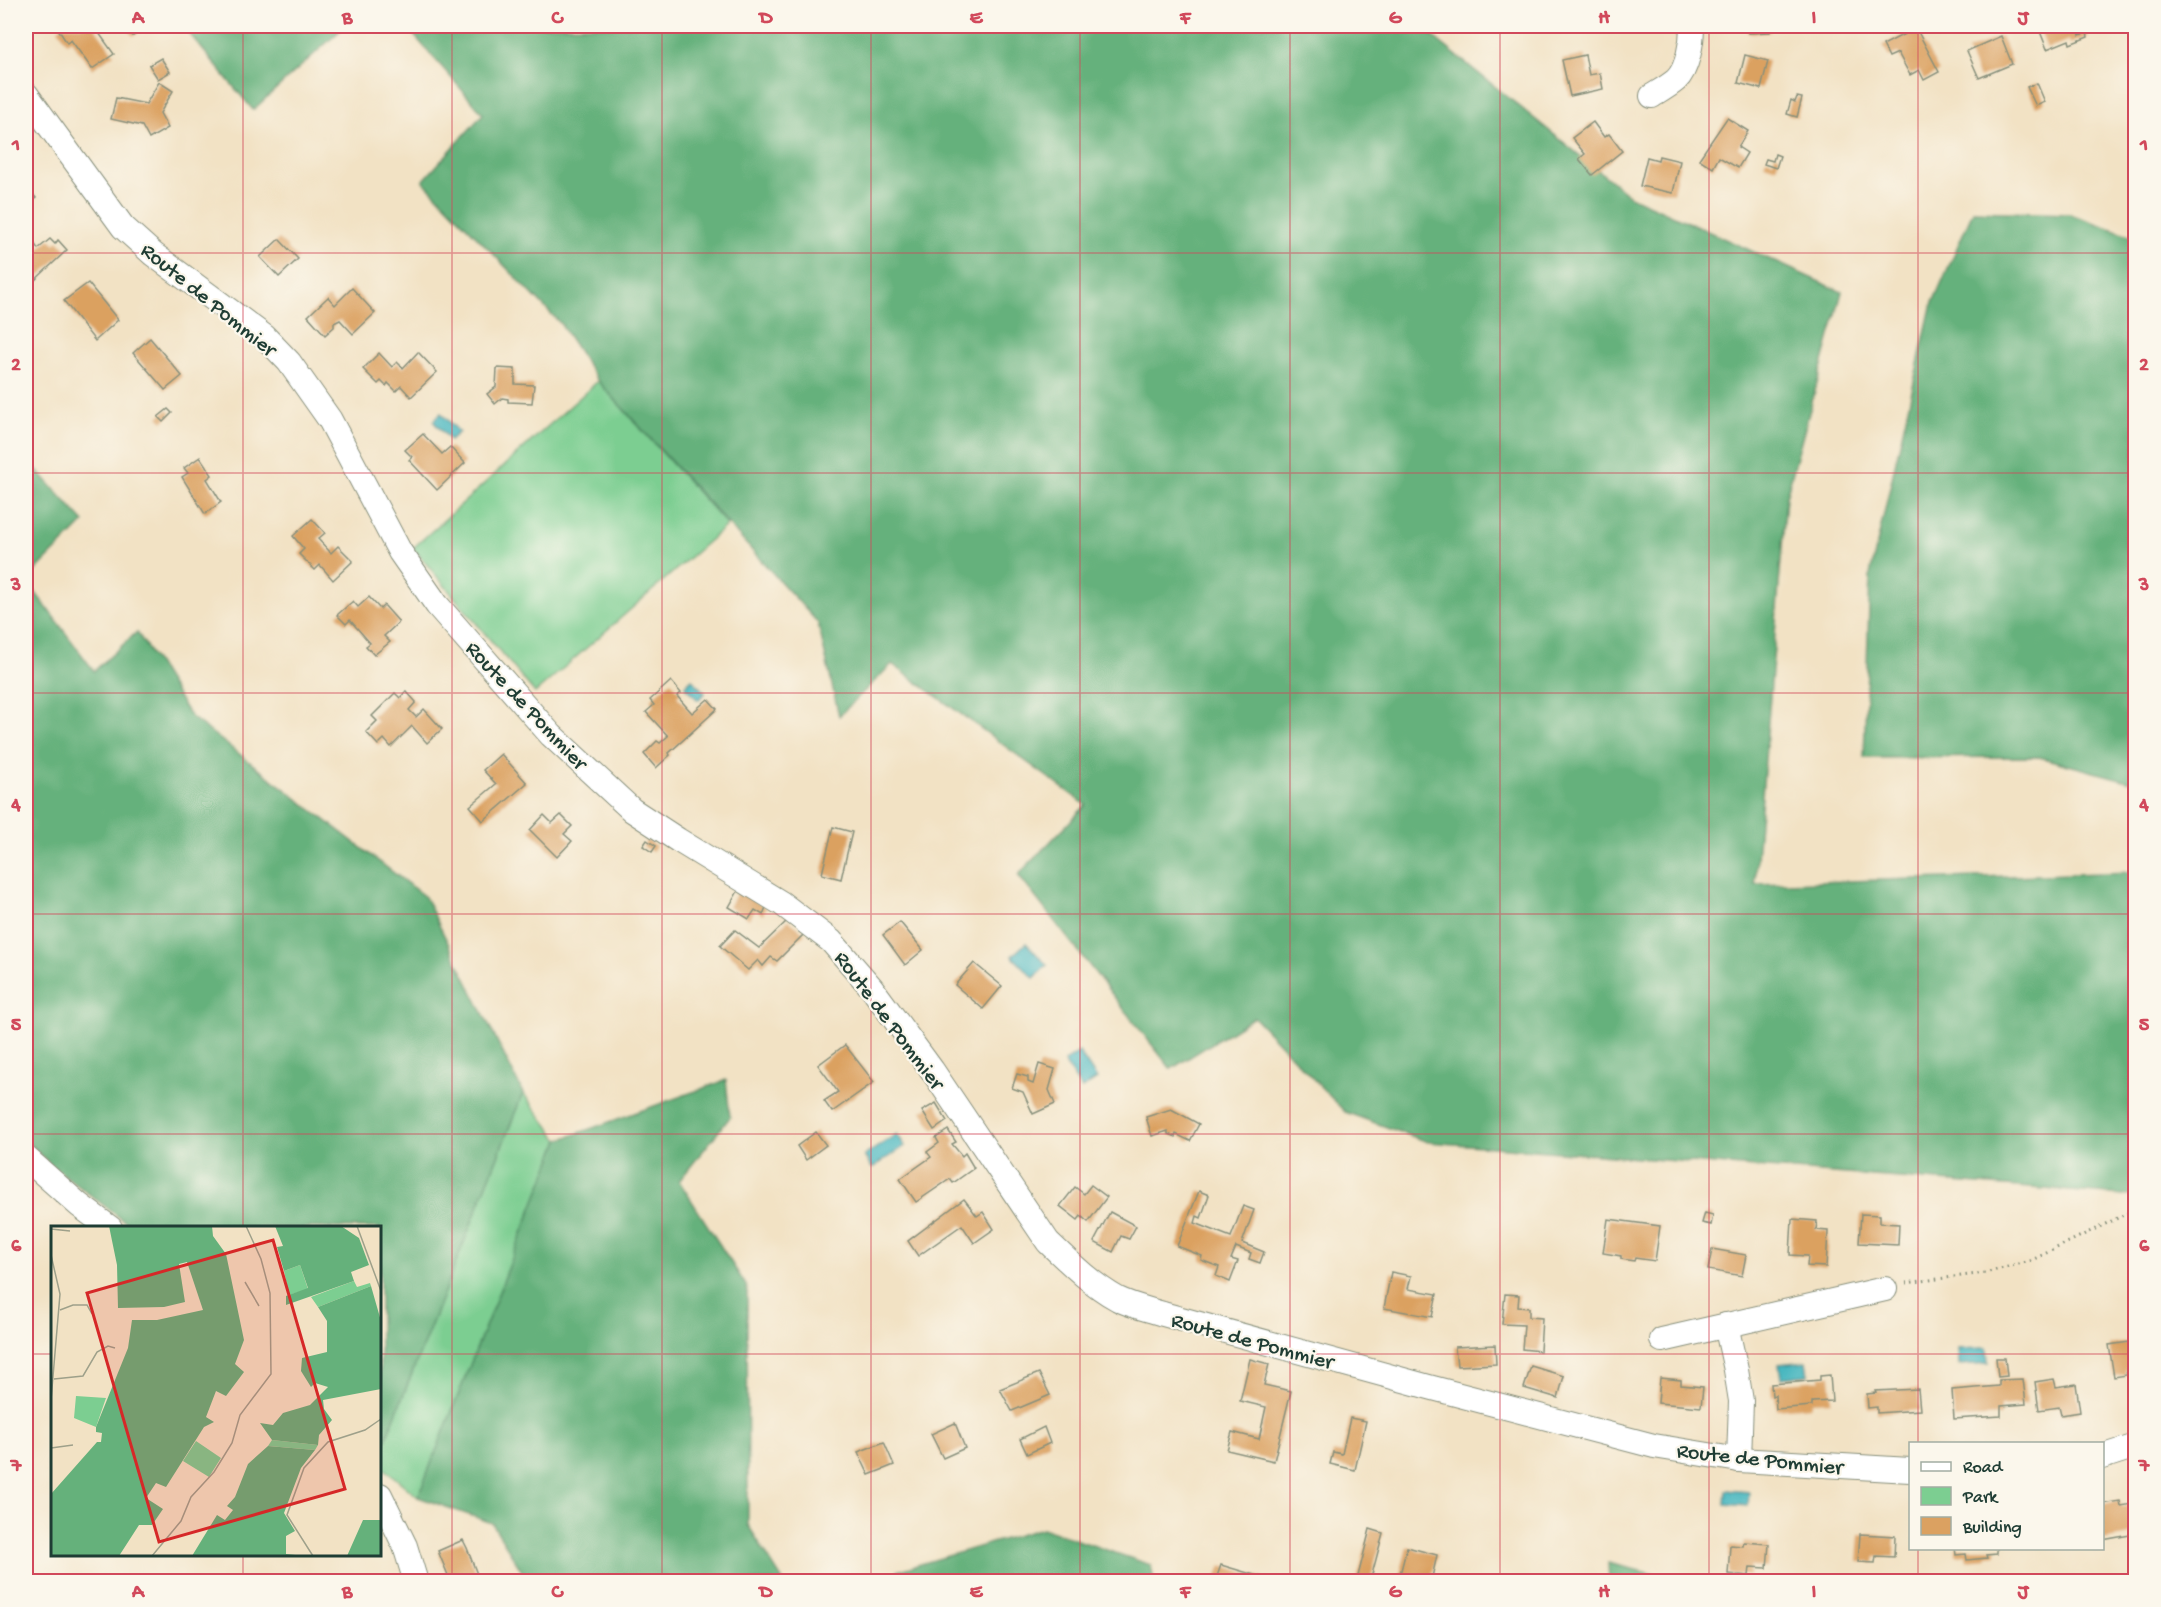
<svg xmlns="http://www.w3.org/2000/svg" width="2161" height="1607" font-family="'Gochi Hand',sans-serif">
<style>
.green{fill:#7cce91;stroke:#4e8662;stroke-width:1.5}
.forest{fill:#65b17b;stroke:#427758;stroke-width:1.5}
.water{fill:#48b7c0;stroke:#347a7a;stroke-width:1.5}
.building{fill:#dba161}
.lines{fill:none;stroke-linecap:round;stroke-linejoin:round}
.minor-casing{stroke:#88907c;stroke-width:26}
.path{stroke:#88907c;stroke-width:3;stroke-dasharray:1.5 4.5;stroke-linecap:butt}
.minor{stroke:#fff;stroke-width:24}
.grid{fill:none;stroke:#d1495b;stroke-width:1.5;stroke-opacity:0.55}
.labels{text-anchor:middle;stroke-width:4.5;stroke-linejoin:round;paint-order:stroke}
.street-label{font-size:22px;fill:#1f3d34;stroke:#fbf7ec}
.inset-road{fill:none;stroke:#9ea08a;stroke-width:1.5}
.view{fill:#d62828;fill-opacity:0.15;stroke:#d62828;stroke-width:3}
.inset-edge{fill:none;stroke:#1f3d34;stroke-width:3}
.neatline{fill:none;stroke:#d1495b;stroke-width:2}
.grid-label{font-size:20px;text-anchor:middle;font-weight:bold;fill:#d1495b}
</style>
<rect width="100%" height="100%" fill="#fbf7ec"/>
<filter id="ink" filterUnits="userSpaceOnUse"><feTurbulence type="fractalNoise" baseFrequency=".0167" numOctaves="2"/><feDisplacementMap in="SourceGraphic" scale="12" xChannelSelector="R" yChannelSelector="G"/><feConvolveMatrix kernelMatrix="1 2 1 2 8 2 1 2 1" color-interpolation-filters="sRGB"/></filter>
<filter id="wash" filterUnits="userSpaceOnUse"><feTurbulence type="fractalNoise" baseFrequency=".008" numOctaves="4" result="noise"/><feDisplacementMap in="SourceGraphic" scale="24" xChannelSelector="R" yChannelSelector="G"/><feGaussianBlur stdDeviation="1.35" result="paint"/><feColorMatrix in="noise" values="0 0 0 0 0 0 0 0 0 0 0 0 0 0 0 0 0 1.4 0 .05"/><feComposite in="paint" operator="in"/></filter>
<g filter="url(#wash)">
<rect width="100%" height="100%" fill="#f2e2c4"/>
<g class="green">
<path d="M 598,381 L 727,525 L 535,693 L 413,548 Z"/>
<path d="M 523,1093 L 559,1140 L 418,1497 L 380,1465 L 380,1454 Z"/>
</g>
<g class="forest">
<path d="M 183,26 L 345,26 L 253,110 Z"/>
<path d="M 406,26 L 1420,26 L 1630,196 L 1842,292 L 1786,497 L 1755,884 L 2135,872 L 2135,1196 L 1428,1142 L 1345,1112 L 1254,1017 L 1171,1069 L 1018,875 L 1086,805 L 892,664 L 839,716 L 818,623 L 598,381 L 560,323 L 423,181 L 483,114 Z"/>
<path d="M 1973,211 L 2070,214 L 2135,237 L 2135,783 L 2039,757 L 1864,758 L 1870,575 L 1931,307 Z"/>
<path d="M 26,458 L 84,522 L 26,580 L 94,671 L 137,632 L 190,716 L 425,897 L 523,1093 L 380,1454 L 380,1228 L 132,1227 L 50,1164 L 26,1141 Z"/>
<path d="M 726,1080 L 730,1117 L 679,1181 L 747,1287 L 748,1525 L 783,1581 L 528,1581 L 492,1523 L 418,1497 L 559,1140 Z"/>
<path d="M 1042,1528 L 1151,1565 L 1154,1581 L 902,1582 L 897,1571 Z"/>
<path d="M 1608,1563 L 1681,1581 L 1609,1581 Z"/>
</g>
<g class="water">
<path d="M 441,413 L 459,432 L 450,440 L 433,421 Z"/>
<path d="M 692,679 L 705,693 L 698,700 L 685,686 Z"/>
<path d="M 1026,943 L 1047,965 L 1034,978 L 1012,956 Z"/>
<path d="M 1079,1052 L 1097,1079 L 1082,1089 L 1064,1062 Z"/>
<path d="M 897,1134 L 905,1146 L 872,1168 L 864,1156 Z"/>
<path d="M 1987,1348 L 1988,1363 L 1959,1365 L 1958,1349 Z"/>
<path d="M 1806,1361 L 1808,1375 L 1781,1378 L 1779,1364 Z"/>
<path d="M 1726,1490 L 1749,1492 L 1748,1506 L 1725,1504 Z"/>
</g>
<g id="blocks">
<g class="building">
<path d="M 64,26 L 94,26 L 114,54 L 92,69 L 71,40 L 67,43 L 58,29 Z"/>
<path d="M 125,26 L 148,26 L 133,36 Z"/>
<path d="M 1449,26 L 1466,26 L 1464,32 Z"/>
<path d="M 1747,26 L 1770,26 L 1770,32 L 1748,33 Z"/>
<path d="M 2049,26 L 2077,26 L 2080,35 L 2087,32 L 2088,37 L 2070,44 L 2069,40 L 2047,49 L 2039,29 Z"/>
<path d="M 1916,28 L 1939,72 L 1924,80 L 1919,70 L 1910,75 L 1898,53 L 1889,57 L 1883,45 Z"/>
<path d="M 2001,36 L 2012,64 L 1979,78 L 1967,51 Z"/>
<path d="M 1585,55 L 1589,75 L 1600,73 L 1603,89 L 1570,96 L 1562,60 Z"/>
<path d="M 1745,55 L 1768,61 L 1761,89 L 1738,83 Z"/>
<path d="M 161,58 L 170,72 L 158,79 L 149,65 Z"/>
<path d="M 159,82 L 173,91 L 160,113 L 168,128 L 149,139 L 142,126 L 111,119 L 116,98 L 146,104 Z"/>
<path d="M 2037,83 L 2045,102 L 2036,106 L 2027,87 Z"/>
<path d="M 1797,97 L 1802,98 L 1797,117 L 1787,114 L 1791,100 L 1795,102 Z"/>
<path d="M 1727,118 L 1748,131 L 1738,147 L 1747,153 L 1738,168 L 1719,157 L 1713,168 L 1699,159 Z"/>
<path d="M 1593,122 L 1604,137 L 1609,134 L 1622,151 L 1592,175 L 1579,159 L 1585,154 L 1572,138 Z"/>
<path d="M 1775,154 L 1780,156 L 1776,168 L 1764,164 L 1766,159 L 1773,161 Z"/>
<path d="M 1659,156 L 1680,161 L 1673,193 L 1640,186 L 1647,157 L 1658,160 Z"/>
<path d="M 26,186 L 36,198 L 26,207 Z"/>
<path d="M 50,239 L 55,244 L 58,240 L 67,250 L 33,282 L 26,274 L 26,252 L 34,243 L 38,249 Z"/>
<path d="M 279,239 L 298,259 L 279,277 L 260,257 Z"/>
<path d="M 88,283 L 118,320 L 95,341 L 64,301 Z"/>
<path d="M 352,288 L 375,313 L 353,334 L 340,320 L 334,323 L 334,327 L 325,335 L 308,316 L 328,297 L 335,305 Z"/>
<path d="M 150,338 L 182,376 L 165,390 L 133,353 Z"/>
<path d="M 418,352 L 437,372 L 411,397 L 401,386 L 396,391 L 388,383 L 386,386 L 381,381 L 378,384 L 363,369 L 379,353 L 392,367 L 397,362 L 403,368 Z"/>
<path d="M 497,368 L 515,369 L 515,384 L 534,385 L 532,403 L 508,402 L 508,399 L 502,398 L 495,404 L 487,394 L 496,387 Z"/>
<path d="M 168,409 L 172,413 L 163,422 L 158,417 Z"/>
<path d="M 423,434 L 442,454 L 450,447 L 465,463 L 437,490 L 409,460 L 412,457 L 405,450 Z"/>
<path d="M 200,457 L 212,475 L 207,479 L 221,502 L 205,514 L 182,477 L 188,473 L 184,468 Z"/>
<path d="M 312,519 L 325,533 L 318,539 L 331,553 L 338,546 L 353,561 L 333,580 L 320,565 L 315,570 L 299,554 L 304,549 L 293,536 Z"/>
<path d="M 369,597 L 380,609 L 384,605 L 399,622 L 384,636 L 390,642 L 374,655 L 366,646 L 370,643 L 350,620 L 346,624 L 337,615 L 353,601 L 358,607 Z"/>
<path d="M 671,681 L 681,693 L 677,696 L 692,713 L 708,699 L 717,709 L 669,753 L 670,755 L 656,768 L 644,754 L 657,741 L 660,743 L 668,736 L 646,712 L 654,705 L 650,700 Z"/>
<path d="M 406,691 L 416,702 L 409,710 L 416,717 L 424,709 L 442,729 L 427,743 L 412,726 L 391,747 L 384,739 L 378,745 L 366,732 L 377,721 L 372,716 L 395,693 L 400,698 Z"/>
<path d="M 501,754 L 527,783 L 483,821 L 470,806 L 496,784 L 483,770 Z"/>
<path d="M 544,815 L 552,823 L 561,815 L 572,826 L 564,834 L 572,841 L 557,857 L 530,830 Z"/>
<path d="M 833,827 L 852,832 L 841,879 L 822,874 Z"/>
<path d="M 647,840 L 656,846 L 652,852 L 643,846 Z"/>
<path d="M 738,891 L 766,907 L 763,915 L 755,910 L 749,919 L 729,907 Z"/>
<path d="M 788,920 L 805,933 L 777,961 L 771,957 L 763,966 L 758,960 L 748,970 L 720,946 L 735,930 L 759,948 Z"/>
<path d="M 900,922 L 923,950 L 905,965 L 883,935 Z"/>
<path d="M 974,963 L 1002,986 L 983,1009 L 955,985 Z"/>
<path d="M 845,1045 L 874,1082 L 832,1112 L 824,1101 L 838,1092 L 818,1065 Z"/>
<path d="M 1039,1064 L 1055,1069 L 1049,1090 L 1055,1104 L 1033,1114 L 1023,1092 L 1012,1088 L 1017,1074 L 1028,1077 L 1028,1082 L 1033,1084 Z"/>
<path d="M 936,1103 L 947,1121 L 934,1130 L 922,1111 Z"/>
<path d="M 1171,1109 L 1199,1124 L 1190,1141 L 1176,1134 L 1175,1137 L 1168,1134 L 1168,1131 L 1152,1136 L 1146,1117 Z"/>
<path d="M 948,1130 L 956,1142 L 952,1144 L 962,1156 L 965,1153 L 974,1168 L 953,1183 L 950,1179 L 916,1202 L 900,1179 L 931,1157 L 927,1152 L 939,1143 L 936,1138 Z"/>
<path d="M 816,1132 L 826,1145 L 806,1160 L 797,1146 Z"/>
<path d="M 1091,1185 L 1107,1197 L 1088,1222 L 1081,1216 L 1078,1220 L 1060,1206 L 1075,1187 L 1084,1194 Z"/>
<path d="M 1199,1191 L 1209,1195 L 1201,1218 L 1197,1216 L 1195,1223 L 1231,1237 L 1243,1206 L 1254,1210 L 1242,1243 L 1264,1252 L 1260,1263 L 1249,1259 L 1251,1253 L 1236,1247 L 1231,1259 L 1238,1261 L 1230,1282 L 1216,1276 L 1219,1267 L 1201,1260 L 1202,1256 L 1177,1246 Z"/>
<path d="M 964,1199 L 977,1216 L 983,1212 L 994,1229 L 974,1243 L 962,1225 L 918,1256 L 908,1241 Z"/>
<path d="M 1110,1212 L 1136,1226 L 1129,1239 L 1121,1236 L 1113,1252 L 1094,1242 Z"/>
<path d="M 1705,1213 L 1713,1215 L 1711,1225 L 1702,1223 Z"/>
<path d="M 1861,1214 L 1880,1215 L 1880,1223 L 1899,1224 L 1898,1245 L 1859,1243 Z"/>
<path d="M 1608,1219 L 1660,1226 L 1655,1261 L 1635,1258 L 1634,1261 L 1621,1259 L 1621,1256 L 1603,1253 Z"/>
<path d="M 1792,1219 L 1817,1221 L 1816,1230 L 1828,1231 L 1826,1267 L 1807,1266 L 1808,1256 L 1790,1255 Z"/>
<path d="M 1712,1249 L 1746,1255 L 1742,1276 L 1708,1270 Z"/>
<path d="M 1391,1272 L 1411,1276 L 1408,1289 L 1437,1294 L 1432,1317 L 1384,1308 Z"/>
<path d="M 1505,1294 L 1519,1295 L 1518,1307 L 1529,1308 L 1529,1317 L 1542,1318 L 1540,1351 L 1522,1349 L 1524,1325 L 1502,1324 Z"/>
<path d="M 2136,1341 L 2136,1368 L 2126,1370 L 2127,1375 L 2114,1377 L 2109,1345 Z"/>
<path d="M 1495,1345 L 1496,1364 L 1457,1366 L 1455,1347 Z"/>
<path d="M 1996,1358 L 2005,1358 L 2007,1376 L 1998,1377 Z"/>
<path d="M 1250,1359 L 1269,1364 L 1264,1385 L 1291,1391 L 1274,1461 L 1227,1450 L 1232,1432 L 1259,1439 L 1266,1407 L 1240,1401 Z"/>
<path d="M 1531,1366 L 1564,1376 L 1558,1398 L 1524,1388 Z"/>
<path d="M 1039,1373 L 1050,1395 L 1012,1411 L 1000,1389 Z"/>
<path d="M 1830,1375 L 1832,1401 L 1812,1402 L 1812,1406 L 1776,1409 L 1775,1395 L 1772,1396 L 1771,1384 L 1820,1380 L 1820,1376 Z"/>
<path d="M 1660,1378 L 1681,1380 L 1681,1385 L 1703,1387 L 1701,1407 L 1658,1403 Z"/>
<path d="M 2023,1379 L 2026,1404 L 2001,1406 L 2001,1416 L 1954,1419 L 1952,1390 L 1999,1386 L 1999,1380 Z"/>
<path d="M 2054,1379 L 2056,1387 L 2076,1384 L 2080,1412 L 2061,1415 L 2059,1407 L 2039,1410 L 2035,1382 Z"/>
<path d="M 1918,1389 L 1920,1410 L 1877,1413 L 1877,1407 L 1868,1408 L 1867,1394 L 1876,1393 L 1875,1391 Z"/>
<path d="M 1350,1418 L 1366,1421 L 1355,1470 L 1330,1464 L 1333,1452 L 1342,1454 Z"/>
<path d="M 955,1423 L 965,1448 L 943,1458 L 931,1434 Z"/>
<path d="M 1044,1427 L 1050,1443 L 1027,1454 L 1020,1439 Z"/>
<path d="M 884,1442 L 894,1465 L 869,1475 L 858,1452 Z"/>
<path d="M 2120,1501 L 2121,1506 L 2133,1504 L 2136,1534 L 2102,1540 L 2102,1504 Z"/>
<path d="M 1370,1529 L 1383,1533 L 1370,1582 L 1364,1582 L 1357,1580 Z"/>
<path d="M 1860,1534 L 1895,1536 L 1894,1557 L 1876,1556 L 1875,1563 L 1858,1562 Z"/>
<path d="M 463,1540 L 467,1548 L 480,1582 L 455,1582 L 454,1578 L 450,1580 L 438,1551 Z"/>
<path d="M 1744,1542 L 1769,1544 L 1767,1568 L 1750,1567 L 1749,1576 L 1728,1574 L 1730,1545 L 1743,1546 Z"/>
<path d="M 1407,1547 L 1437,1555 L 1431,1582 L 1398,1582 Z"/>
<path d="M 1955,1548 L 1997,1548 L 1997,1554 L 1986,1555 L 1987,1558 L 1967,1560 L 1966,1554 L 1956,1555 Z"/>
<path d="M 1221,1565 L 1268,1579 L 1267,1582 L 1215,1582 Z"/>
</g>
</g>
</g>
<g filter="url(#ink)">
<use href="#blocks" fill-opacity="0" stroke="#88907c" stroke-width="1.5"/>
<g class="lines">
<defs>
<g id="minor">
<path d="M 26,94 L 123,227 L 153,254 L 265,337 L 289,362 L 330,420 L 400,552 L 437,605 L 551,735 L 632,810 L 678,840 L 781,903 L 831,941 L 871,987 L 932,1070 L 1048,1242 C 1070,1263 1091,1284 1118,1299 C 1132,1306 1148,1309 1163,1314 L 1429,1387 L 1654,1446 L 1739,1460 L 1910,1470"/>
<path d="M 1652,96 C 1660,91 1669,86 1676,80 C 1688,69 1692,41 1692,26"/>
<path d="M 26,1158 L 79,1205 L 110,1228"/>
<path d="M 1726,1325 L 1736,1370 L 1741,1401 L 1739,1460"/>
<path d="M 1662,1340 L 1885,1289"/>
<path d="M 2102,1457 L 2136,1446"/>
<path d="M 380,1495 L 405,1546 L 416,1582"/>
</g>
</defs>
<use href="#minor" class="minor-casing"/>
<path class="path" d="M 1906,1283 L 1985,1273 L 2030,1261 L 2136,1209"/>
<use href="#minor" class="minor"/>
</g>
</g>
<path class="grid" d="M 243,26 L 243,1228M 452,26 L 452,1582M 662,26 L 662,1582M 871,26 L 871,1582M 1080,26 L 1080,1582M 1290,26 L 1290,1582M 1500,26 L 1500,1582M 1709,26 L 1709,1582M 1918,26 L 1918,1444M 26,253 L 2136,253M 26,473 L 2136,473M 26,693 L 2136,693M 26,914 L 2136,914M 26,1134 L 2136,1134M 26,1354 L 52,1354M 380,1354 L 2136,1354M 1918,1548 L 1918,1582M 243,1554 L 243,1582"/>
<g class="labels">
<g class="street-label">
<text transform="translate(210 298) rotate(39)" y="8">Route de Pommier</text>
<text transform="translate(528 704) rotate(47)" y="8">Route de Pommier</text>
<text transform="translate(891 1019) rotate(53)" y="8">Route de Pommier</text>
<text transform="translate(1253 1339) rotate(15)" y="8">Route de Pommier</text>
<text transform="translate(1760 1457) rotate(6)" y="8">Route de Pommier</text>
</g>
</g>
<g transform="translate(51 1226)">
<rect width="330" height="330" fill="#f2e2c4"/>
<path d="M 249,39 L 257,63 L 238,69 L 233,45 ZM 303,55 L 306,61 L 319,57 L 320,60 L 267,81 L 260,71 ZM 25,170 L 55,172 L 45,201 L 23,192 ZM 221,214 L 267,219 L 264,224 L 217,220 ZM 145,215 L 170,232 L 158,251 L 132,235 Z" fill="#7cce91"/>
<path d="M 58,0 L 161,0 L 162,10 L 175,28 L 193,114 L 184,138 L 193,146 L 175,170 L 165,165 L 155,191 L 163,196 L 153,201 L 115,261 L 105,257 L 95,272 L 112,283 L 101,299 L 88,299 L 68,330 L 0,330 L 0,268 L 46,216 L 50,216 L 51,207 L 45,206 L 45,201 L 77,122 L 81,94 L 106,94 L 152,84 L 136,36 L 128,38 L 134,76 L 113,81 L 67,82 L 66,39 ZM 224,0 L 290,0 L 308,12 L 318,39 L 300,46 L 303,55 L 235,79 L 235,70 L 257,62 L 249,39 L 233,45 L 226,21 L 232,20 ZM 320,60 L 330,95 L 330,163 L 272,174 L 273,183 L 281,194 L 268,209 L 267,219 L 221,214 L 209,197 L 222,199 L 232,187 L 259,179 L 277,161 L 264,157 L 260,161 L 250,145 L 251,132 L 276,126 L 276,95 L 267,81 ZM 217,220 L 264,224 L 250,242 L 233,287 L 244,305 L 235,310 L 235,328 L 254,330 L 141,330 L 166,289 L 174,294 L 182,284 L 176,280 L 184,271 L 197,238 ZM 312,294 L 330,294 L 330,330 L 296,330 Z" fill="#65b17b"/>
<path class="inset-road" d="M 306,0 L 330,65M 0,3 L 19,5M 0,29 L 9,68 L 0,174M 194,56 L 208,80M 9,84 L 22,79 L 36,79 L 41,88M 3,153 L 32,150 L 46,126 L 57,120 L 64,122M 0,222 L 22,219M 101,330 L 130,295 L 140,271 L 163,246 L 181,217 L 189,189 L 220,148 L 219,67 L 210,33 L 195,0M 262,330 L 236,289 L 253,242 L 277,216 L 314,204 L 330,193"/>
<path class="view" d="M 222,14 L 294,263 L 108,316 L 36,67 Z"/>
<rect width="330" height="330" class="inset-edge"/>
</g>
<rect width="2161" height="1607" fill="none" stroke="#fbf7ec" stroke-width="66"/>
<rect x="1909" y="1442" width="195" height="108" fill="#fbf7ec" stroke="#a3ada2" stroke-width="1.5"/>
<rect x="1921" y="1462" width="30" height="9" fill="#ffffff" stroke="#a3ada2" stroke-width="1.5"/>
<text x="1963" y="1472" font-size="18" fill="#1f3d34">Road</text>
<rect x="1921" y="1487" width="30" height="18" fill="#7cce91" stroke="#a3ada2" stroke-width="1.5"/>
<text x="1963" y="1502" font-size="18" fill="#1f3d34">Park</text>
<rect x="1921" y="1517" width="30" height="18" fill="#dba161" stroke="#a3ada2" stroke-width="1.5"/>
<text x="1963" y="1532" font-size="18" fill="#1f3d34">Building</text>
<rect x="33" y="33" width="2095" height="1541" class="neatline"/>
<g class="grid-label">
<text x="138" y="23">A</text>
<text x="347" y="23">B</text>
<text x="557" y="23">C</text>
<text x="766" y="23">D</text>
<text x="976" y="23">E</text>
<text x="1185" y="23">F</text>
<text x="1395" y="23">G</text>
<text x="1604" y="23">H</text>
<text x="1814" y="23">I</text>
<text x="2023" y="23">J</text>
<text x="16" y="150">1</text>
<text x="2144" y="150">1</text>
<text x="16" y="370">2</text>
<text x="2144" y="370">2</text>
<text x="16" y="590">3</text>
<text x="2144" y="590">3</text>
<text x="16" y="810">4</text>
<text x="2144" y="810">4</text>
<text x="16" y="1030">5</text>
<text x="2144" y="1030">5</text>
<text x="16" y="1251">6</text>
<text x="2144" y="1251">6</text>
<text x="16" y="1471">7</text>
<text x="2144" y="1471">7</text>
<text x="138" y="1597">A</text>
<text x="347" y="1597">B</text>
<text x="557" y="1597">C</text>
<text x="766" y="1597">D</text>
<text x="976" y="1597">E</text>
<text x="1185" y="1597">F</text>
<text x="1395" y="1597">G</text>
<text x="1604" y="1597">H</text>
<text x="1814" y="1597">I</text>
<text x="2023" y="1597">J</text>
</g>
</svg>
